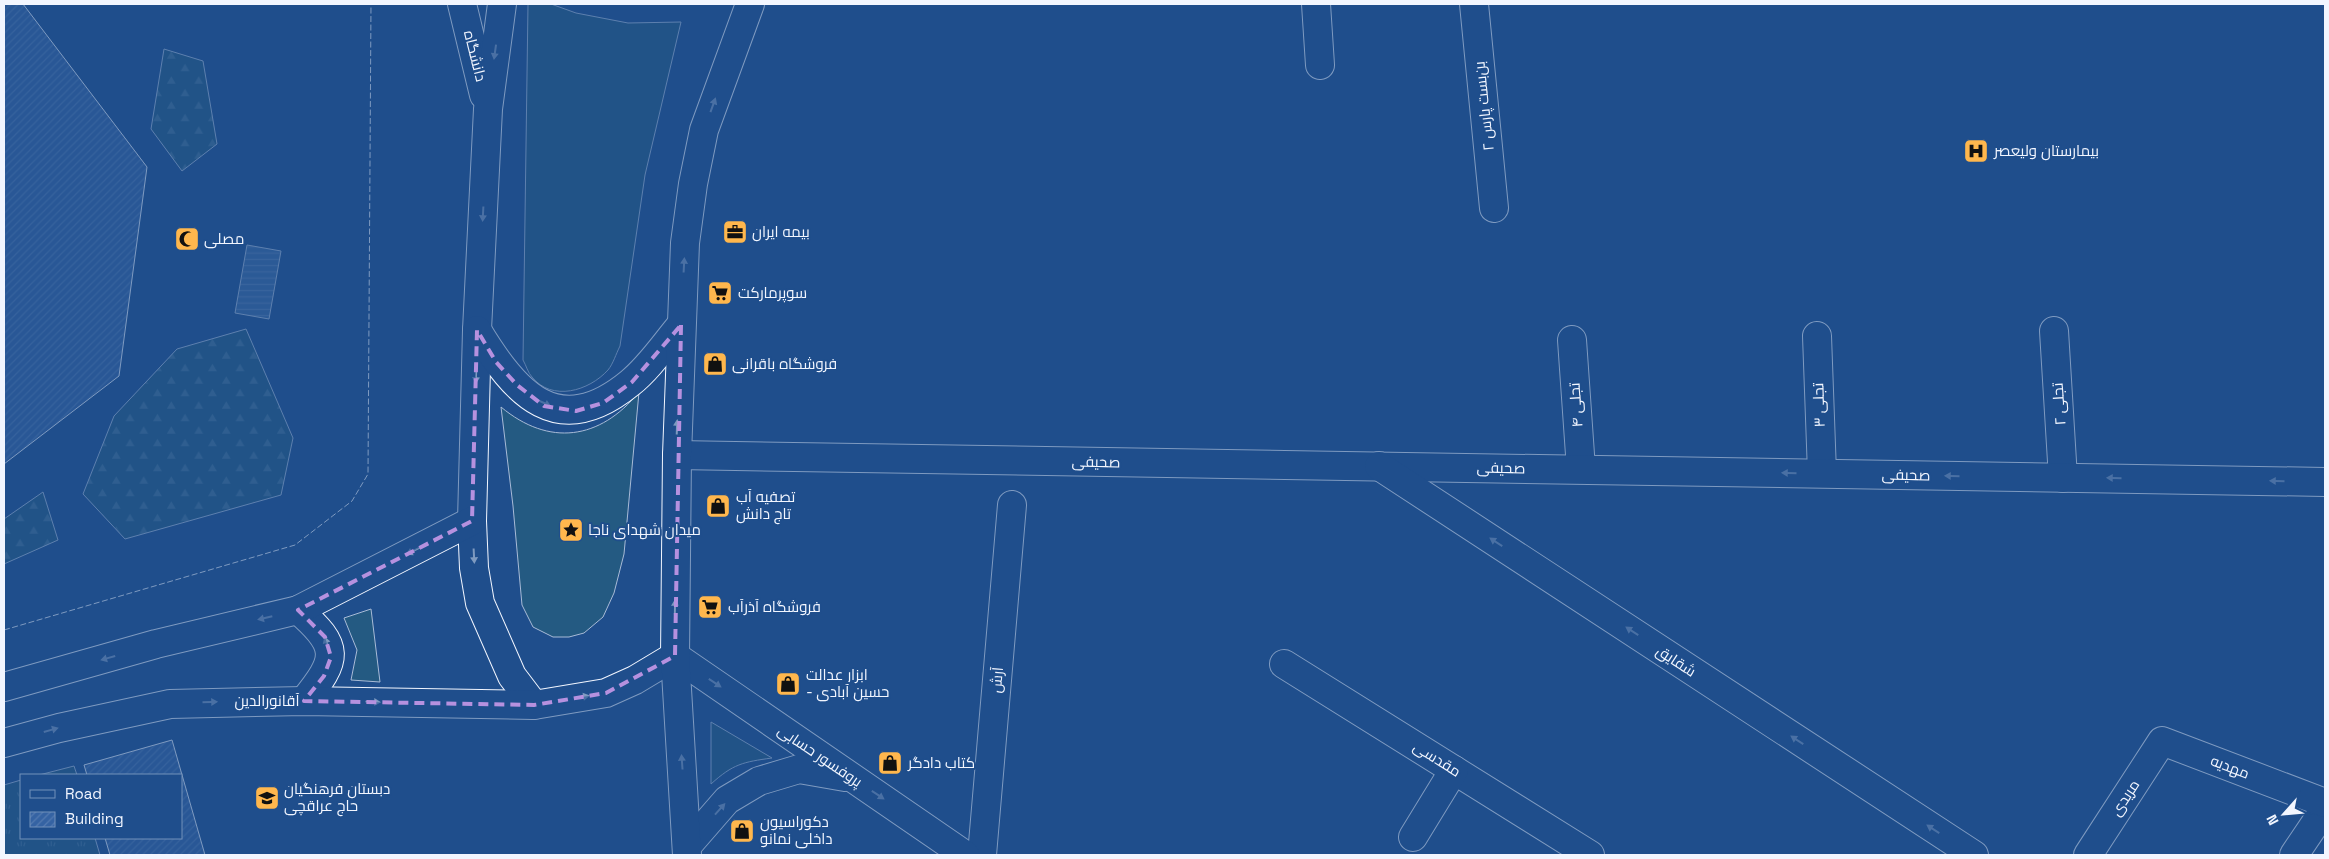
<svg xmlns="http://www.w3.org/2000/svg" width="2329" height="859" font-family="'Space Grotesk',Cairo,sans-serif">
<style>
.grass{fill:#245a82;stroke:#a8bbd7}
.forest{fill:url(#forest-firs);stroke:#a8bbd7}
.park{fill:url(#park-tufts);stroke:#a8bbd7}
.water{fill:url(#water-rules);stroke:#a8bbd7}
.building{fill:url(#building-hatch);stroke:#f2f6ff}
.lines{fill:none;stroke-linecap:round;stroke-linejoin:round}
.street-casing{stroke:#f2f6ff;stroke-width:30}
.secondary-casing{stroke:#f2f6ff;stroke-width:30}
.street{stroke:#1f4e8c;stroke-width:28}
.secondary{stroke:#1f4e8c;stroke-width:28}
.fence{stroke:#f2f6ff;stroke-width:1;stroke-dasharray:6 2.5;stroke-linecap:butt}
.oneway{fill:#7e9ac0}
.marked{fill:none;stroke:#b691df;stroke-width:4;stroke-dasharray:10 6;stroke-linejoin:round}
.labels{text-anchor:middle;stroke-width:4;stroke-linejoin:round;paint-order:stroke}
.street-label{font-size:15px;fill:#f2f6ff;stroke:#1f4e8c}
.poi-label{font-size:15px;fill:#f2f6ff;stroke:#1f4e8c;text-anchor:start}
</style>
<defs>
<pattern id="forest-firs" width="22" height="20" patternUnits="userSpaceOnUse" patternTransform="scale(1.25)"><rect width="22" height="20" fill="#245a82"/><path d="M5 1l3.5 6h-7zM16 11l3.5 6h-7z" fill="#447295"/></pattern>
<pattern id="park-tufts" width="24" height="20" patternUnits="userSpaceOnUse" patternTransform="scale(1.25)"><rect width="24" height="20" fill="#245a82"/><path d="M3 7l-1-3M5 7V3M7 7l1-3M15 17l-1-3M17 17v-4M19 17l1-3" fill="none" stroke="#447295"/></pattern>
<pattern id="water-rules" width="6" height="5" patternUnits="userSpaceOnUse" patternTransform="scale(1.25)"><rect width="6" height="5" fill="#3b69a3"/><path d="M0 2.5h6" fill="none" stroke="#587fb1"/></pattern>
<pattern id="building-hatch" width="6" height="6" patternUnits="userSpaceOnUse" patternTransform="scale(1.25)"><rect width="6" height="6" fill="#3563a3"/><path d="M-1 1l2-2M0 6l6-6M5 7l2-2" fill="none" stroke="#537ab1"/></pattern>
</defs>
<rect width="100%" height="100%" fill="#1f4e8c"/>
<g class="grass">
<path d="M 528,4 L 551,4 L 576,13 L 628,23 L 681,22 L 645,175 L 620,346 C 616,354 613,364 608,370 C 589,391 552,402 532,377 C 528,373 526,365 523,360 Z"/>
<path d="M 639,392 L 624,554 L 614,593 L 603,617 L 584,633 L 569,637 L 553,637 L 533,627 L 522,605 L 513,506 L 501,407 C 549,447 600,440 639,392 Z"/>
<path d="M 371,609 L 380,682 L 351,680 L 357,650 L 344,618 Z"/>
<path d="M 711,722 L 772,758 C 743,762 733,764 711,784 Z"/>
</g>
<g class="forest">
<path d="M 164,49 L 203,61 L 217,144 L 182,171 L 151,129 Z"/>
<path d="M 246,329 L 293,438 L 281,495 L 125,539 L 83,494 L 114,416 L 177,349 Z"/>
<path d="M 43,492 L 58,540 L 4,564 L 4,519 Z"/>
</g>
<g class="park">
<path d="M 74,766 L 77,775 L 39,775 Z"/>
<path d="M 21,780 L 21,838 L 95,838 L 100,855 L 4,855 L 4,785 Z"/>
</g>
<path class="water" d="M 247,245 L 281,251 L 269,319 L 235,313 Z"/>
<g class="building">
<path d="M 4,4 L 23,4 L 147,167 L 119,376 L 4,464 Z"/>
<path d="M 172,740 L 205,855 L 110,855 L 105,838 L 181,838 L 181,775 L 87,775 L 84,765 Z"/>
</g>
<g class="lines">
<defs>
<g id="street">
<path d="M 1316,4 L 1320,65"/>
<path d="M 1474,4 L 1494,208"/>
<path d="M 2054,331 L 2063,478"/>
<path d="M 1817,336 L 1822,473"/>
<path d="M 1572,340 L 1581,469"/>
<path d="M 677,455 L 2325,482"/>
<path d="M 1379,466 L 1974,855"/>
<path d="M 1284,664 L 1590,855"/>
<path d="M 1413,837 L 1454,770"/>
<path d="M 982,855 L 1012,505"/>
<path d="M 2294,855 L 2325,809"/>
</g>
<g id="secondary">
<path d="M 462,4 L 484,95"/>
<path d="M 502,4 L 488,109 L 477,330 L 472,521 L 474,568 L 480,603 L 512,676 L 534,705"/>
<path d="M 477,330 C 515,394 558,442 630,383 C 649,368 665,344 681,325"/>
<path d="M 298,610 C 341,647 338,659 304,701"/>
<path d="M 675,656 L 965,855"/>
<path d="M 4,687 L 156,644 L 298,610 L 472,521"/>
<path d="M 4,743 L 59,728 L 170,704 L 304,701 L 534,705 L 606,693 L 635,680 L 675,656"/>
<path d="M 687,846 L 727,800 L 759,781 L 799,769 L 845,777"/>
<path d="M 687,855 L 675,656 L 677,455 L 685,243 L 693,184 L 704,130 L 750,4"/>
<path d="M 2088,855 L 2162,741 L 2325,803"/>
</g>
</defs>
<use href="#street" class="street-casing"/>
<use href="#secondary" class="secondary-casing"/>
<use href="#street" class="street"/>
<use href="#secondary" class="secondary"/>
<path class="fence" d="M 4,630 L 295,545 L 352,501 L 368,474 L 371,4"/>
</g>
<defs><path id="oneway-solid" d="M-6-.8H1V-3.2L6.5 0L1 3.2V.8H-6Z" transform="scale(1.25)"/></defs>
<g class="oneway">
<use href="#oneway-solid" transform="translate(495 52) rotate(98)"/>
<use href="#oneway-solid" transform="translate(713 105) rotate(-70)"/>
<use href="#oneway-solid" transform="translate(483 214) rotate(93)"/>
<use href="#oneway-solid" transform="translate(684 265) rotate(-87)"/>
<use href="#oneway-solid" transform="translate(476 376) rotate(92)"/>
<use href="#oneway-solid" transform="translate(544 403) rotate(25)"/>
<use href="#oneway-solid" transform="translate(677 427) rotate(-88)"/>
<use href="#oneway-solid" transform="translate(1789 473) rotate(-179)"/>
<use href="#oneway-solid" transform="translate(1952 476) rotate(-179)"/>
<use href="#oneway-solid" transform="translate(2114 478) rotate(-179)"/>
<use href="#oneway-solid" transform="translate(2277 481) rotate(-179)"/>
<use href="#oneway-solid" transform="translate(1496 542) rotate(-147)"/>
<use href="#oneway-solid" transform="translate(413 551) rotate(153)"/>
<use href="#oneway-solid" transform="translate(474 556) rotate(87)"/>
<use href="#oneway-solid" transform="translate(675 607) rotate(-89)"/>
<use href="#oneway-solid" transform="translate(265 618) rotate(167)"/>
<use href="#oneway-solid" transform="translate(1632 631) rotate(-147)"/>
<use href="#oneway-solid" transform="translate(327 644) rotate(-109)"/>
<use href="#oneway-solid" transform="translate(108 658) rotate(164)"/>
<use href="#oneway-solid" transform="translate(715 683) rotate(34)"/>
<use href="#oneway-solid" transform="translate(582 697) rotate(-10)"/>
<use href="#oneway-solid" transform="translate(210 702) rotate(-2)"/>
<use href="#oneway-solid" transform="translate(373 702) rotate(1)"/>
<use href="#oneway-solid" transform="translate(51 730) rotate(-16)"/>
<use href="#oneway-solid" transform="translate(1797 740) rotate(-147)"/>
<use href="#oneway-solid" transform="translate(682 762) rotate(-94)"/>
<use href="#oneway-solid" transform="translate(878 795) rotate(34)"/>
<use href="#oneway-solid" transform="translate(720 809) rotate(-48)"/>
<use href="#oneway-solid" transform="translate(1933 829) rotate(-147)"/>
</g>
<path d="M0 0H2329V859H0ZM 681,325 L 675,656 L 606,693 L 534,705 L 304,701 L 324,676 L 331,657 L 325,637 L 298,610 L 472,521 L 477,330 L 496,362 L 517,385 L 544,406 L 576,411 L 603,403 L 632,382 Z" fill="#1f4e8c" fill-opacity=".55" fill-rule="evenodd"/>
<path class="marked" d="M 681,325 L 675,656 L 606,693 L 534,705 L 304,701 L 324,676 L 331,657 L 325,637 L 298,610 L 472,521 L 477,330 L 496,362 L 517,385 L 544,406 L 576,411 L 603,403 L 632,382 Z"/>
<defs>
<symbol id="hospital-square" viewBox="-11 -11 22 22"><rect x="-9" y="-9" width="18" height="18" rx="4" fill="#ffb74d" stroke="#1f4e8c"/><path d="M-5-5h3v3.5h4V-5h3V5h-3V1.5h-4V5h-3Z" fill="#111"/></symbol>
<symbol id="office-square" viewBox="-11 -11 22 22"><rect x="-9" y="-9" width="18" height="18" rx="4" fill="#ffb74d" stroke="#1f4e8c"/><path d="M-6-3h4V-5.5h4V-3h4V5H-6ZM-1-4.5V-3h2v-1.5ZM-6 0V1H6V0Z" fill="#111"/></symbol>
<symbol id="mosque-square" viewBox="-11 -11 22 22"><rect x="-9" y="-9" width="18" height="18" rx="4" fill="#ffb74d" stroke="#1f4e8c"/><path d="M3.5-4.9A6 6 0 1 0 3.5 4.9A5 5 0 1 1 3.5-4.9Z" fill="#111"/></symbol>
<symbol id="supermarket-square" viewBox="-11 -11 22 22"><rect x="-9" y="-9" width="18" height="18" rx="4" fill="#ffb74d" stroke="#1f4e8c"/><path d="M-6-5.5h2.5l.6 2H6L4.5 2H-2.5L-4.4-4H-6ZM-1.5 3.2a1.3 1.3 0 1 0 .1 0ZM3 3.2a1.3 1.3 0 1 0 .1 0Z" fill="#111"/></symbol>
<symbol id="shop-square" viewBox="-11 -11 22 22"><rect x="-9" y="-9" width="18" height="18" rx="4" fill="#ffb74d" stroke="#1f4e8c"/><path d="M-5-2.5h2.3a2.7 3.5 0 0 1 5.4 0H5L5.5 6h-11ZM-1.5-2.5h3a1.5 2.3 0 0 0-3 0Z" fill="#111"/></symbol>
<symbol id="sight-square" viewBox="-11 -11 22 22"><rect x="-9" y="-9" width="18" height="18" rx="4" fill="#ffb74d" stroke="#1f4e8c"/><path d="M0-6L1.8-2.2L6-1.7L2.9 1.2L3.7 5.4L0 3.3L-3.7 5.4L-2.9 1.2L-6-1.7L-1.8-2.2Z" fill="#111"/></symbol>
<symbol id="school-square" viewBox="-11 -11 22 22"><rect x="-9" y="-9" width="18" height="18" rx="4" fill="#ffb74d" stroke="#1f4e8c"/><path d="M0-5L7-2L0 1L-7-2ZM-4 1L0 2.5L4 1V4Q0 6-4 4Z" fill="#111"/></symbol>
</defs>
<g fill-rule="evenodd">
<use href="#hospital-square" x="1962" y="137" width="28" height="28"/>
<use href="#office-square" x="721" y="218" width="28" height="28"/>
<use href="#mosque-square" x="173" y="225" width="28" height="28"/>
<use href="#supermarket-square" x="706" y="279" width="28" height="28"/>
<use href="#shop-square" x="701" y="350" width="28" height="28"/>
<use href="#shop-square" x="704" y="492" width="28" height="28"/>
<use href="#sight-square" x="557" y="516" width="28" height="28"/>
<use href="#supermarket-square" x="696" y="593" width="28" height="28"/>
<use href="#shop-square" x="774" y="670" width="28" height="28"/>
<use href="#shop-square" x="876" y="749" width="28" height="28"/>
<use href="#school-square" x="253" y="784" width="28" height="28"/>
<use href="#shop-square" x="728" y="817" width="28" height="28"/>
</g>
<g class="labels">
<g class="street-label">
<text transform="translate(475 56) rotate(76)" y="5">دانشگاه</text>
<text transform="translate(1484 106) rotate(-96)" y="5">بن‌بست پارس ۲</text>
<text transform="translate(2059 404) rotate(-94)" y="5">تجلی ۲</text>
<text transform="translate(1576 405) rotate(-94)" y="5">تجلی ۴</text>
<text transform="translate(1819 405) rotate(-92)" y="5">تجلی ۳</text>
<text transform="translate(1096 462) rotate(1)" y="5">صحیفی</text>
<text transform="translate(1501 468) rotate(1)" y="5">صحیفی</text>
<text transform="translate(1906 475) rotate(1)" y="5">صحیفی</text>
<text transform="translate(1676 661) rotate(33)" y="5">شقایق</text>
<text transform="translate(997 680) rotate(-85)" y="5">آرش</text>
<text x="267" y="706">آقانورالدین</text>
<text transform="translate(820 756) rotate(34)" y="5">پروفسور حسابی</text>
<text transform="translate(1437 759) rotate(32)" y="5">مقدسی</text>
<text transform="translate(2230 767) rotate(21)" y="5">مهدیه</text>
<text transform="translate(2125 798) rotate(-57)" y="5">مریدی</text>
</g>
<g class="poi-label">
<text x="1994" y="156">بیمارستان ولیعصر</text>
<text x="752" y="237">بیمه ایران</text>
<text x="204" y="244">مصلی</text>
<text x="738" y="298">سوپرمارکت</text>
<text x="732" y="369">فروشگاه باقرانی</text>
<text x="736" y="502">تصفیه آب<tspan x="736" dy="17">تاج دانش</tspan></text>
<text x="588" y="535">میدان شهدای ناجا</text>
<text x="728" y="612">فروشگاه آذرآب</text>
<text x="806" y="680">ابزار عدالت<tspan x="806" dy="17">- حسین آبادی</tspan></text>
<text x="908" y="768">کتاب دادگر</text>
<text x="284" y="794">دبستان فرهنگیان<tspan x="284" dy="17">حاج عراقچی</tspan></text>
<text x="760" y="827">دکوراسیون<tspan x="760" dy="17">داخلی نمانو</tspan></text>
</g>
</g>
<rect width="2329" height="859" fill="none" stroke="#f2f6ff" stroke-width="10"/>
<rect x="20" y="774" width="162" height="65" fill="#1f4e8c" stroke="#7391ba"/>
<rect x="30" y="790" width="25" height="8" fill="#1f4e8c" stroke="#7391ba"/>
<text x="65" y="799" font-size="15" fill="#f2f6ff">Road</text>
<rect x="30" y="812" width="25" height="15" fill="url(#building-hatch)" stroke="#7391ba"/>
<text x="65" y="824" font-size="15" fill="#f2f6ff">Building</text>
<g transform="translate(2284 814) rotate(243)" stroke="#1f4e8c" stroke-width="4" paint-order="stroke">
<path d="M0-4L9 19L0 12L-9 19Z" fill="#f2f6ff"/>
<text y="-8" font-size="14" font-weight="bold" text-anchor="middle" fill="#f2f6ff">N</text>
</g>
</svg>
